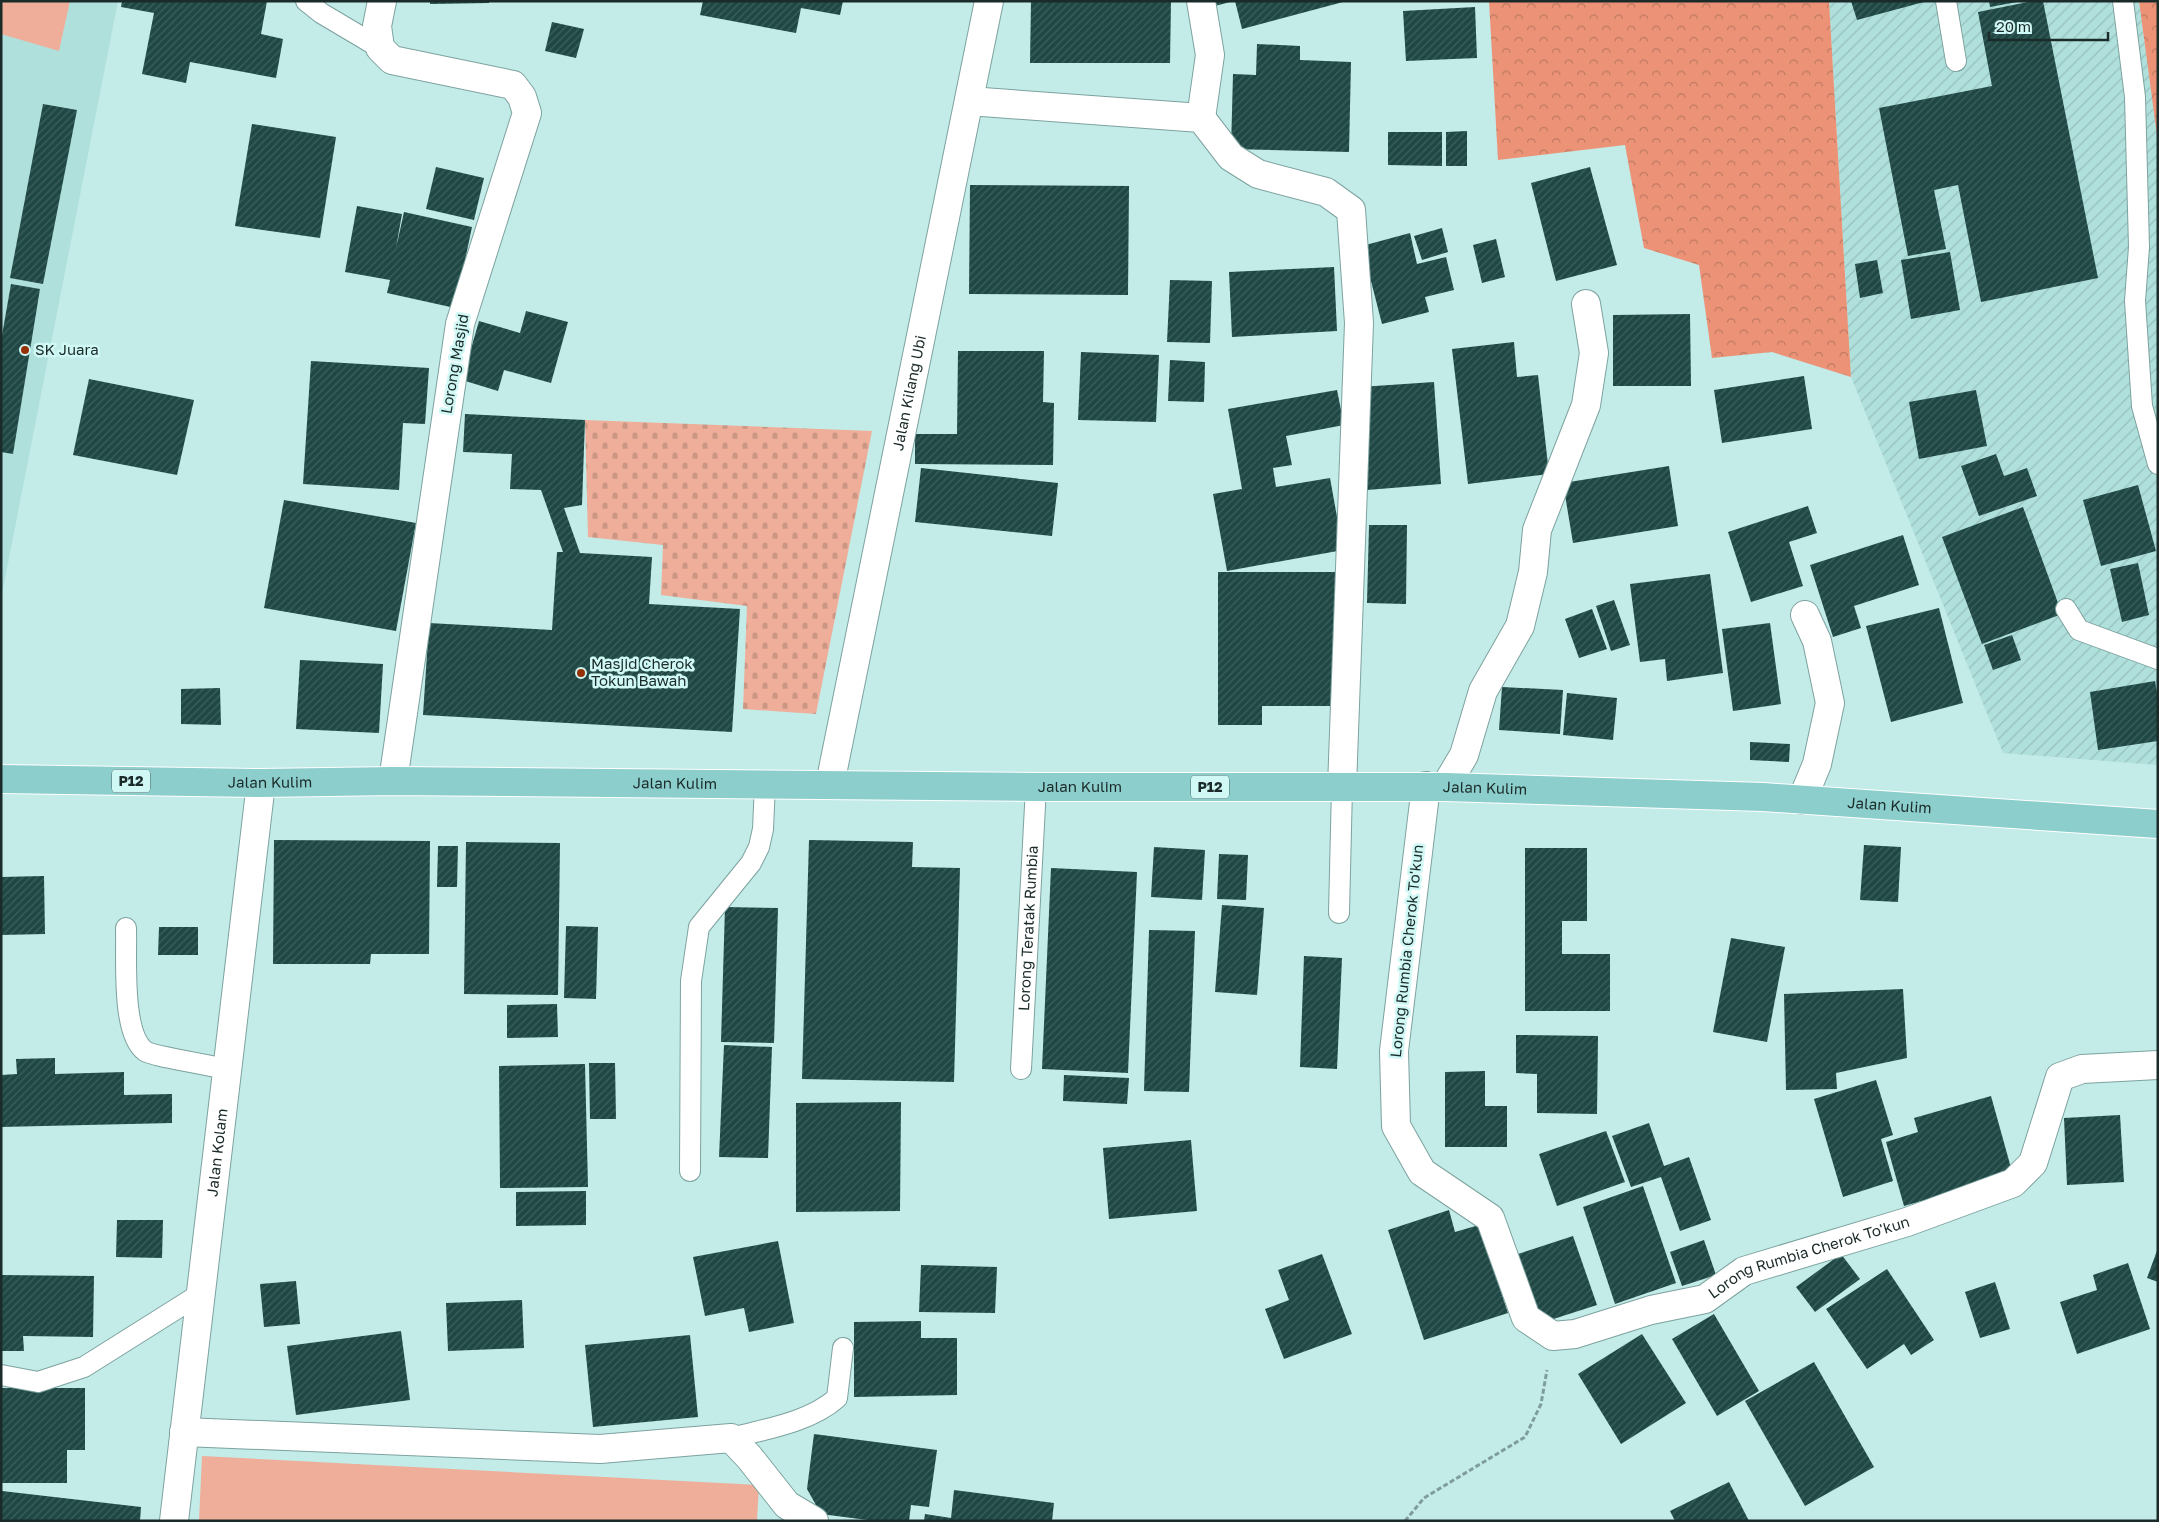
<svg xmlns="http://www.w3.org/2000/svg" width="2159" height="1522" font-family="'Golos Text',sans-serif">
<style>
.built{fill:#b0e0dc}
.industrial{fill:url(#industrial-furrows)}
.green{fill:#efae99}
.forest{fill:url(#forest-crowns)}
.cemetery{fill:url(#cemetery-stones)}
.building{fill:url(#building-hatch)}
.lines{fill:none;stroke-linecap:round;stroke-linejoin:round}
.service-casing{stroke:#7da29f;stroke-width:22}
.minor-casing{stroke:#7da29f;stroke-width:30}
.tertiary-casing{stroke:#7da29f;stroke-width:30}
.primary-casing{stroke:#fff;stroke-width:30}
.path{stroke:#7f9d9b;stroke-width:3;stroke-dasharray:5 2.5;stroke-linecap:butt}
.service{stroke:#fff;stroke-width:20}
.minor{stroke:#fff;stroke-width:28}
.tertiary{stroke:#fff;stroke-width:28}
.primary{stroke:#8bcecb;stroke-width:28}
.poi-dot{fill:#963005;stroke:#d0f8f5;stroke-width:2}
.labels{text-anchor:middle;stroke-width:5;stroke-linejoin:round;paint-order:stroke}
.shield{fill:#d0f8f5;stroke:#516867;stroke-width:1}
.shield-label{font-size:14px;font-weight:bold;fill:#1b2b2a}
.poi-label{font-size:15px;fill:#1b2b2a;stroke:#d0f8f5;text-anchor:start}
.street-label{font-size:15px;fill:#1b2b2a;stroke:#d0f8f5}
</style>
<defs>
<pattern id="industrial-furrows" width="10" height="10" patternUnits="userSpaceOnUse" patternTransform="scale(1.25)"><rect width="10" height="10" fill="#b0e0dc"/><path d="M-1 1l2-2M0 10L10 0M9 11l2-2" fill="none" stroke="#97c0bd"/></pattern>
<pattern id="forest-crowns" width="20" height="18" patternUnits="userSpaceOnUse" patternTransform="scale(1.25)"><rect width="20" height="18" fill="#ec9377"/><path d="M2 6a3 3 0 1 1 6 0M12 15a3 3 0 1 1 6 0" fill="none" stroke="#be7862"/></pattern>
<pattern id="cemetery-stones" width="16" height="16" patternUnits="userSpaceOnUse" patternTransform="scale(1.25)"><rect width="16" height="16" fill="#efae99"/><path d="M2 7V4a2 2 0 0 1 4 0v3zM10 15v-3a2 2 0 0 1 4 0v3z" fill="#cc9684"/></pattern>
<pattern id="building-hatch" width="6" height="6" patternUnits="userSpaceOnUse" patternTransform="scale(1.25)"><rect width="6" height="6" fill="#1f4845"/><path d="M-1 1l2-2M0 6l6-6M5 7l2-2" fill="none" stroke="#3e605d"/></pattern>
</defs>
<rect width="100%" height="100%" fill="#c3ebe8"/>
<path class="built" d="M 1,1 L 118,1 L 1,599 Z"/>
<path class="industrial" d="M 1829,1 L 2139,1 L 2158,143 L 2158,765 L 2003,753 L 1851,377 Z"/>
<g class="green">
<path d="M 1,1 L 70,1 L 59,51 L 1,34 Z"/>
<path d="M 202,1456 L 759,1485 L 757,1521 L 199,1521 Z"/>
</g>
<g class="forest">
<path d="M 1489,1 L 1829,1 L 1851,377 L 1772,352 L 1712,358 L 1699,265 L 1644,248 L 1625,145 L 1498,160 Z"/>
<path d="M 2139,1 L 2158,1 L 2158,143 Z"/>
</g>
<path class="cemetery" d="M 585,420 L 872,431 L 816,714 L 743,709 L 747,606 L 661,595 L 663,545 L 588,537 Z"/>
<g class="building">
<path d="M 122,1 L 267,1 L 261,34 L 283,39 L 276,78 L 190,62 L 186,83 L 142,74 L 154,13 L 121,7 Z"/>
<path d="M 430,1 L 489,1 L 489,3 L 430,4 Z"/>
<path d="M 703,1 L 843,1 L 840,15 L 801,8 L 796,33 L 700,15 Z"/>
<path d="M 1031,1 L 1171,1 L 1170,63 L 1030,63 Z"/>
<path d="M 1214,1 L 1230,1 L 1230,2 L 1215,6 Z"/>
<path d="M 1235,1 L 1343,1 L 1343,2 L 1242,29 Z"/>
<path d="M 1851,1 L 1924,1 L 1924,2 L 1857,20 Z"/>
<path d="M 1989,1 L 2017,1 L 2017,2 L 1990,7 Z"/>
<path d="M 2033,1 L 2043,1 L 2098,278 L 1981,302 L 1958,185 L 1934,190 L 1946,249 L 1908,256 L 1879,108 L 1992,86 L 1978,12 Z"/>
<path d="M 1475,7 L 1477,58 L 1406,61 L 1403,11 Z"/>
<path d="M 552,22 L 584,29 L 576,58 L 545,51 Z"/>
<path d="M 1257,44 L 1300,46 L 1300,60 L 1351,62 L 1349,152 L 1231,149 L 1233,74 L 1256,75 Z"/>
<path d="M 43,104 L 77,110 L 43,284 L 10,278 Z"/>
<path d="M 252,124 L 336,137 L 320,238 L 235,226 Z"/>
<path d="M 1467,131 L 1467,166 L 1446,166 L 1446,132 Z"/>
<path d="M 1388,132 L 1442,132 L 1442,166 L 1388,165 Z"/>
<path d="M 436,167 L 484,178 L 474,220 L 426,209 Z"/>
<path d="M 1590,167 L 1617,265 L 1556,281 L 1531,183 Z"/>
<path d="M 970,185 L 1129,186 L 1128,295 L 969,294 Z"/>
<path d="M 357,206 L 402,214 L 396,248 L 404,212 L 472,227 L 455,308 L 387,293 L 390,280 L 345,272 Z"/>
<path d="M 1442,228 L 1448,252 L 1422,260 L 1414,236 Z"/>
<path d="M 1410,233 L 1417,264 L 1446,257 L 1454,290 L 1425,297 L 1429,312 L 1382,324 L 1362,246 Z"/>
<path d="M 1496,239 L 1505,277 L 1482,283 L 1473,245 Z"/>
<path d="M 1950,252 L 1960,310 L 1911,319 L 1901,260 Z"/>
<path d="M 1877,260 L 1883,293 L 1860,298 L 1855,264 Z"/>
<path d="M 1334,267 L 1337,331 L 1232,337 L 1229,272 Z"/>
<path d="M 1170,280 L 1212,281 L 1210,343 L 1167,342 Z"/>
<path d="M 11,284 L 40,289 L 13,454 L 1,452 L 1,341 Z"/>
<path d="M 526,311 L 568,322 L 551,383 L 504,370 L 498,391 L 462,380 L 479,321 L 520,333 Z"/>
<path d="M 1690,314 L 1691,386 L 1613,386 L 1613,315 Z"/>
<path d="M 1514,342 L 1517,377 L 1538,375 L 1549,474 L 1468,484 L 1452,349 Z"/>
<path d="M 958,351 L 1044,351 L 1043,402 L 1054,403 L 1053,465 L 915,464 L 915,434 L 957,434 Z"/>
<path d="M 1081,352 L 1159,355 L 1156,422 L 1078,420 Z"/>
<path d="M 1170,360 L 1205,362 L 1204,402 L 1168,401 Z"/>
<path d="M 311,361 L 429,368 L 425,424 L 403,423 L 399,490 L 303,484 Z"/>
<path d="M 1804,376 L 1812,429 L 1722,443 L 1714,390 Z"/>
<path d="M 89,379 L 194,400 L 177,475 L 73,455 Z"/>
<path d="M 1434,382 L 1441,484 L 1367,490 L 1360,387 Z"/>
<path d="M 1337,390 L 1344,425 L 1286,436 L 1292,465 L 1273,468 L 1276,487 L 1330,478 L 1343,550 L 1227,571 L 1213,494 L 1242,489 L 1228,409 Z"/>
<path d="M 1976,390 L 1987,446 L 1919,459 L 1909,402 Z"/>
<path d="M 465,414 L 585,420 L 582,505 L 564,508 L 580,553 L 652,557 L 649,604 L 740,609 L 732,732 L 423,715 L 429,623 L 552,630 L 557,552 L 563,552 L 541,490 L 510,489 L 512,454 L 463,452 Z"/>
<path d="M 1996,454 L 2004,476 L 2027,468 L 2037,496 L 1979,516 L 1961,466 Z"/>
<path d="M 1669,466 L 1678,526 L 1573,543 L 1563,483 Z"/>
<path d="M 921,468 L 1058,483 L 1052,536 L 915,522 Z"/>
<path d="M 2138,485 L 2156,551 L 2101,566 L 2083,500 Z"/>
<path d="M 284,500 L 416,523 L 396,631 L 264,608 Z"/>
<path d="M 1808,506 L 1817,533 L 1789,542 L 1803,586 L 1751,602 L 1728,532 Z"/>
<path d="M 2023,507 L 2062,614 L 1982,644 L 1942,537 Z"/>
<path d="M 1369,525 L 1407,525 L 1406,604 L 1367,603 Z"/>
<path d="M 1903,535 L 1919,585 L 1854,606 L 1861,628 L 1833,637 L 1810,565 Z"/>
<path d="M 2138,563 L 2149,615 L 2122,622 L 2110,569 Z"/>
<path d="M 1218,572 L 1339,572 L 1339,706 L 1262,706 L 1262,725 L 1218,725 Z"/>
<path d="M 1710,574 L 1723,673 L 1667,681 L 1665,659 L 1640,662 L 1630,584 Z"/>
<path d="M 1614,600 L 1630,645 L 1611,651 L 1596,606 Z"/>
<path d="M 1939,608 L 1963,703 L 1891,722 L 1866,626 Z"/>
<path d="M 1592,609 L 1607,649 L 1579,658 L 1565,619 Z"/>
<path d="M 1770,623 L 1781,704 L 1733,711 L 1722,629 Z"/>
<path d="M 2012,635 L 2021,660 L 1993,670 L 1984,645 Z"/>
<path d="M 300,660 L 383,664 L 379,733 L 296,729 Z"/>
<path d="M 2155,681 L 2158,698 L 2158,741 L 2098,750 L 2090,692 Z"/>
<path d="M 1502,687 L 1563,690 L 1560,734 L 1499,730 Z"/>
<path d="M 220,688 L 221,725 L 181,724 L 181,689 Z"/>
<path d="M 1567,693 L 1617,698 L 1613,740 L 1563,735 Z"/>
<path d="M 1750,742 L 1790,744 L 1789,762 L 1750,760 Z"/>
<path d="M 274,840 L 430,841 L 429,954 L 371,954 L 370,964 L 273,964 Z"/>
<path d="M 809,840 L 913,842 L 912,867 L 960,868 L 954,1082 L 802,1079 Z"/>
<path d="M 466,842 L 560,843 L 558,995 L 464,994 Z"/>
<path d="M 1864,845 L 1901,847 L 1898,902 L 1860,900 Z"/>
<path d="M 438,846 L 458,846 L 457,887 L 437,887 Z"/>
<path d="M 1154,847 L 1205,850 L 1202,900 L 1151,897 Z"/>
<path d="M 1525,848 L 1587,848 L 1587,921 L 1562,921 L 1562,954 L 1610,954 L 1610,1011 L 1525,1011 Z"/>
<path d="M 1219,854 L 1248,855 L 1246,900 L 1217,899 Z"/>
<path d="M 1051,868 L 1137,872 L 1128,1073 L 1042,1069 Z"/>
<path d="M 44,876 L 45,934 L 1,935 L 1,877 Z"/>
<path d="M 1222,905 L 1264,908 L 1257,995 L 1215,992 Z"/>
<path d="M 725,907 L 778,908 L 774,1043 L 721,1042 Z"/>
<path d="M 566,926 L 598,927 L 596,999 L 564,998 Z"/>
<path d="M 159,927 L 198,927 L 198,955 L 158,955 Z"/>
<path d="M 1149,930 L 1195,931 L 1189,1092 L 1144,1091 Z"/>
<path d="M 1731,938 L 1785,947 L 1767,1042 L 1713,1032 Z"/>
<path d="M 1304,956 L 1342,958 L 1337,1069 L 1300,1067 Z"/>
<path d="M 1903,989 L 1907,1058 L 1836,1073 L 1837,1089 L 1786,1090 L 1784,994 Z"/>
<path d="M 557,1004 L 558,1037 L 507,1038 L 507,1005 Z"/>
<path d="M 1516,1035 L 1598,1036 L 1597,1114 L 1537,1113 L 1537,1074 L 1516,1073 Z"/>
<path d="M 724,1045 L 772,1047 L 768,1158 L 719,1157 Z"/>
<path d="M 55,1058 L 55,1074 L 124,1072 L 124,1095 L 172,1094 L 172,1123 L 1,1127 L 1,1075 L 17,1074 L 16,1059 Z"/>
<path d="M 589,1063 L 615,1063 L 616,1119 L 590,1119 Z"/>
<path d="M 585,1064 L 588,1187 L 500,1188 L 499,1066 Z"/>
<path d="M 1485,1071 L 1485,1106 L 1507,1106 L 1507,1147 L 1445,1147 L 1445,1072 Z"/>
<path d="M 1064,1075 L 1129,1078 L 1127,1104 L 1063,1101 Z"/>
<path d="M 1876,1080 L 1893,1135 L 1881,1139 L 1893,1181 L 1843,1197 L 1814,1099 Z"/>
<path d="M 1991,1096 L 2013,1175 L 1904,1206 L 1886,1142 L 1918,1132 L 1914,1118 Z"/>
<path d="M 901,1102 L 900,1211 L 796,1212 L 796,1103 Z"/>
<path d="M 2120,1115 L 2124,1182 L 2067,1185 L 2064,1118 Z"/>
<path d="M 1649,1123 L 1664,1166 L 1689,1157 L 1711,1220 L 1680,1231 L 1661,1177 L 1631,1187 L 1612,1136 Z"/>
<path d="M 1606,1131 L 1625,1182 L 1557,1206 L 1539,1154 Z"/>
<path d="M 1191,1140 L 1197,1211 L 1109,1219 L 1103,1148 Z"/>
<path d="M 1643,1186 L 1676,1283 L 1615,1304 L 1583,1207 Z"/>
<path d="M 586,1191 L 586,1225 L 516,1226 L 516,1192 Z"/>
<path d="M 1449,1210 L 1455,1232 L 1479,1225 L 1508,1313 L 1424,1340 L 1388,1230 Z"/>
<path d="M 117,1220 L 163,1220 L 162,1258 L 116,1257 Z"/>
<path d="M 1573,1236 L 1597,1305 L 1541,1323 L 1518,1254 Z"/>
<path d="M 1704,1240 L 1716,1275 L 1682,1286 L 1670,1252 Z"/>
<path d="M 778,1241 L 794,1323 L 749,1332 L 744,1308 L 705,1316 L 693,1257 Z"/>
<path d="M 2158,1248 L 2158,1282 L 2147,1278 Z"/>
<path d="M 1322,1254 L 1352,1334 L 1284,1359 L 1265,1309 L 1289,1300 L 1278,1270 Z"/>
<path d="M 1841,1254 L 1860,1279 L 1815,1312 L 1796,1287 Z"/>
<path d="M 2128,1263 L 2150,1329 L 2077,1354 L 2060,1302 L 2097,1290 L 2093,1275 Z"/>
<path d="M 921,1265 L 997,1267 L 995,1313 L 919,1312 Z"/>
<path d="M 1887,1269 L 1934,1340 L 1911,1355 L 1904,1344 L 1867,1369 L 1826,1309 Z"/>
<path d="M 1,1275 L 94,1276 L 93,1337 L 23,1336 L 24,1351 L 1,1351 Z"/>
<path d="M 296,1281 L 300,1324 L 264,1327 L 260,1284 Z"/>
<path d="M 1995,1282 L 2010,1329 L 1980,1338 L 1965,1292 Z"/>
<path d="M 522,1300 L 524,1348 L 448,1351 L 446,1303 Z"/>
<path d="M 1714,1314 L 1759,1391 L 1717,1416 L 1672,1339 Z"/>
<path d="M 921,1321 L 921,1338 L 957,1338 L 957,1395 L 854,1397 L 854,1322 Z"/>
<path d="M 401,1331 L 410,1400 L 296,1415 L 287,1346 Z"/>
<path d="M 1642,1334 L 1686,1403 L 1621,1444 L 1578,1374 Z"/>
<path d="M 690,1335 L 698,1417 L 593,1427 L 585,1345 Z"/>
<path d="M 1814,1362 L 1874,1467 L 1805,1506 L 1745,1401 Z"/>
<path d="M 1,1388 L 85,1388 L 85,1450 L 67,1450 L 67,1483 L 1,1483 Z"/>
<path d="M 814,1434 L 937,1450 L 929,1507 L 911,1505 L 909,1521 L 875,1521 L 821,1514 L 807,1489 Z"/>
<path d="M 1729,1482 L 1749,1521 L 1675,1521 L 1670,1511 Z"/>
<path d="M 954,1490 L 1054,1503 L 1052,1521 L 924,1521 L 925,1514 L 951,1518 Z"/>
<path d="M 2,1491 L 141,1507 L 140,1521 L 1,1521 Z"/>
</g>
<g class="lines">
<defs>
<g id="service">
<path d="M 306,1 L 321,13 L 380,48"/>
<path d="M 1946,1 L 1956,61"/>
<path d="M 2123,1 L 2135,97 L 2139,247 L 2135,301 L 2142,406 L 2158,464"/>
<path d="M 2066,609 L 2079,630 L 2158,659"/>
<path d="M 1339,913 L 1342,787"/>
<path d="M 126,928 C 127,957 121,1033 145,1051 C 152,1056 213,1066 227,1069"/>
<path id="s1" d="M 1021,1069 L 1036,787"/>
<path d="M 690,1171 L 691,981 L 699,927 L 751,863 L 759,847 L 763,829 L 765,784"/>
<path d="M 1,1375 L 38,1382 L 84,1367 L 200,1294"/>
<path d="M 731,1438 C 766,1429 810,1422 837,1398 L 843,1348"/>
</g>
<g id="minor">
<path d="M 382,1 L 377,26 L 380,48 L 392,60 L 513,85 L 522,97 L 527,113 L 460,324 L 393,781"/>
<path d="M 1201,1 L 1210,55 L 1201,118"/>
<path d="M 969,101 L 1201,118 L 1231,157 L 1258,174 L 1326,192 L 1351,210 L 1359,323 L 1342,787"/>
<path id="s2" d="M 1426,786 L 1394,1051 L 1396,1126 L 1422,1172 L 1490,1218 L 1526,1318 L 1553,1336 L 1575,1334 L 1651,1310 L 1705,1299 L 1744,1271 L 1907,1222 L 2013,1183 L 2033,1163 L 2060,1077 L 2082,1069 L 2158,1065"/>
<path d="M 1445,787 L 1464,755 L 1483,691 L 1520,626 L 1533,572 L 1537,530 L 1586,405 L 1594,353 L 1586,304"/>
<path d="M 1802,800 L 1817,764 L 1830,703 L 1817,641 L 1805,615"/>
<path d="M 184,1432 L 600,1449 L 731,1438 L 749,1457 L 787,1505 L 814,1521"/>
</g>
<g id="tertiary">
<path id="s3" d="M 830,784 L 989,1"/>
<path id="s4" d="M 174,1521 L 261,783"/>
</g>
<g id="primary">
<path id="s5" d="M 1,779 L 261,783 L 393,781 L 1036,787 L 1445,787 L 1763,797 L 2158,824"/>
</g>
</defs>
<use href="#service" class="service-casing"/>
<use href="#minor" class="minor-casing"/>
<use href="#tertiary" class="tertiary-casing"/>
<use href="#primary" class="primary-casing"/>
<path class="path" d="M 1405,1521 L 1424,1498 L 1525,1437 L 1541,1404 L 1547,1370"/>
<use href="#service" class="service"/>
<use href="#minor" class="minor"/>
<use href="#tertiary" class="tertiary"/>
<use href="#primary" class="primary"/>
</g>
<g class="poi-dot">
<circle cx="25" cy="350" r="5"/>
<circle cx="581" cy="673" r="5"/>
</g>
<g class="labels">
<g class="shield">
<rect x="112" y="769.5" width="38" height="23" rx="4"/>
<rect x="1191" y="775.5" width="38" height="23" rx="4"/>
</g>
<g class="shield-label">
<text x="131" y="786">P12</text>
<text x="1210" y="792">P12</text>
</g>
<g class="poi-label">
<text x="35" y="355">SK Juara</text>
<text x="591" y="669">Masjid Cherok<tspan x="591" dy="17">Tokun Bawah</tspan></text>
</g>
<g class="street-label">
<text transform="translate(455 364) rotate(-80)" y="5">Lorong Masjid</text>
<text dy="5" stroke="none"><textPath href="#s3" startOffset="399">Jalan Kilang Ubi</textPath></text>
<text dy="5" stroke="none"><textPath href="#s5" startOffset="269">Jalan Kulim</textPath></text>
<text dy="5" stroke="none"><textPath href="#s5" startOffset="674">Jalan Kulim</textPath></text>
<text dy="5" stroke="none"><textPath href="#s5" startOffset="1079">Jalan Kulim</textPath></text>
<text dy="5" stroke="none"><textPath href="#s5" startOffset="1484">Jalan Kulim</textPath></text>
<text dy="5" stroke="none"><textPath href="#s5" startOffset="1889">Jalan Kulim</textPath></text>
<text dy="5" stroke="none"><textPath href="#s1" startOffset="141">Lorong Teratak Rumbia</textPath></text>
<text transform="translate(1407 951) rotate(-84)" y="5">Lorong Rumbia Cherok To'kun</text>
<text dy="5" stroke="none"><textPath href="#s4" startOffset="371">Jalan Kolam</textPath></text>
<text dy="5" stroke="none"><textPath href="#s2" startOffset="886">Lorong Rumbia Cherok To'kun</textPath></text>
</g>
</g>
<rect width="2159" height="1522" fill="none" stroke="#1b2b2a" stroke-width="5"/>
<path d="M1989 32v8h119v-8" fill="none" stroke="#1b2b2a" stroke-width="2.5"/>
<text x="1996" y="32" font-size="15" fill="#1b2b2a" stroke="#d0f8f5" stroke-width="4" paint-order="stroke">20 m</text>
</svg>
